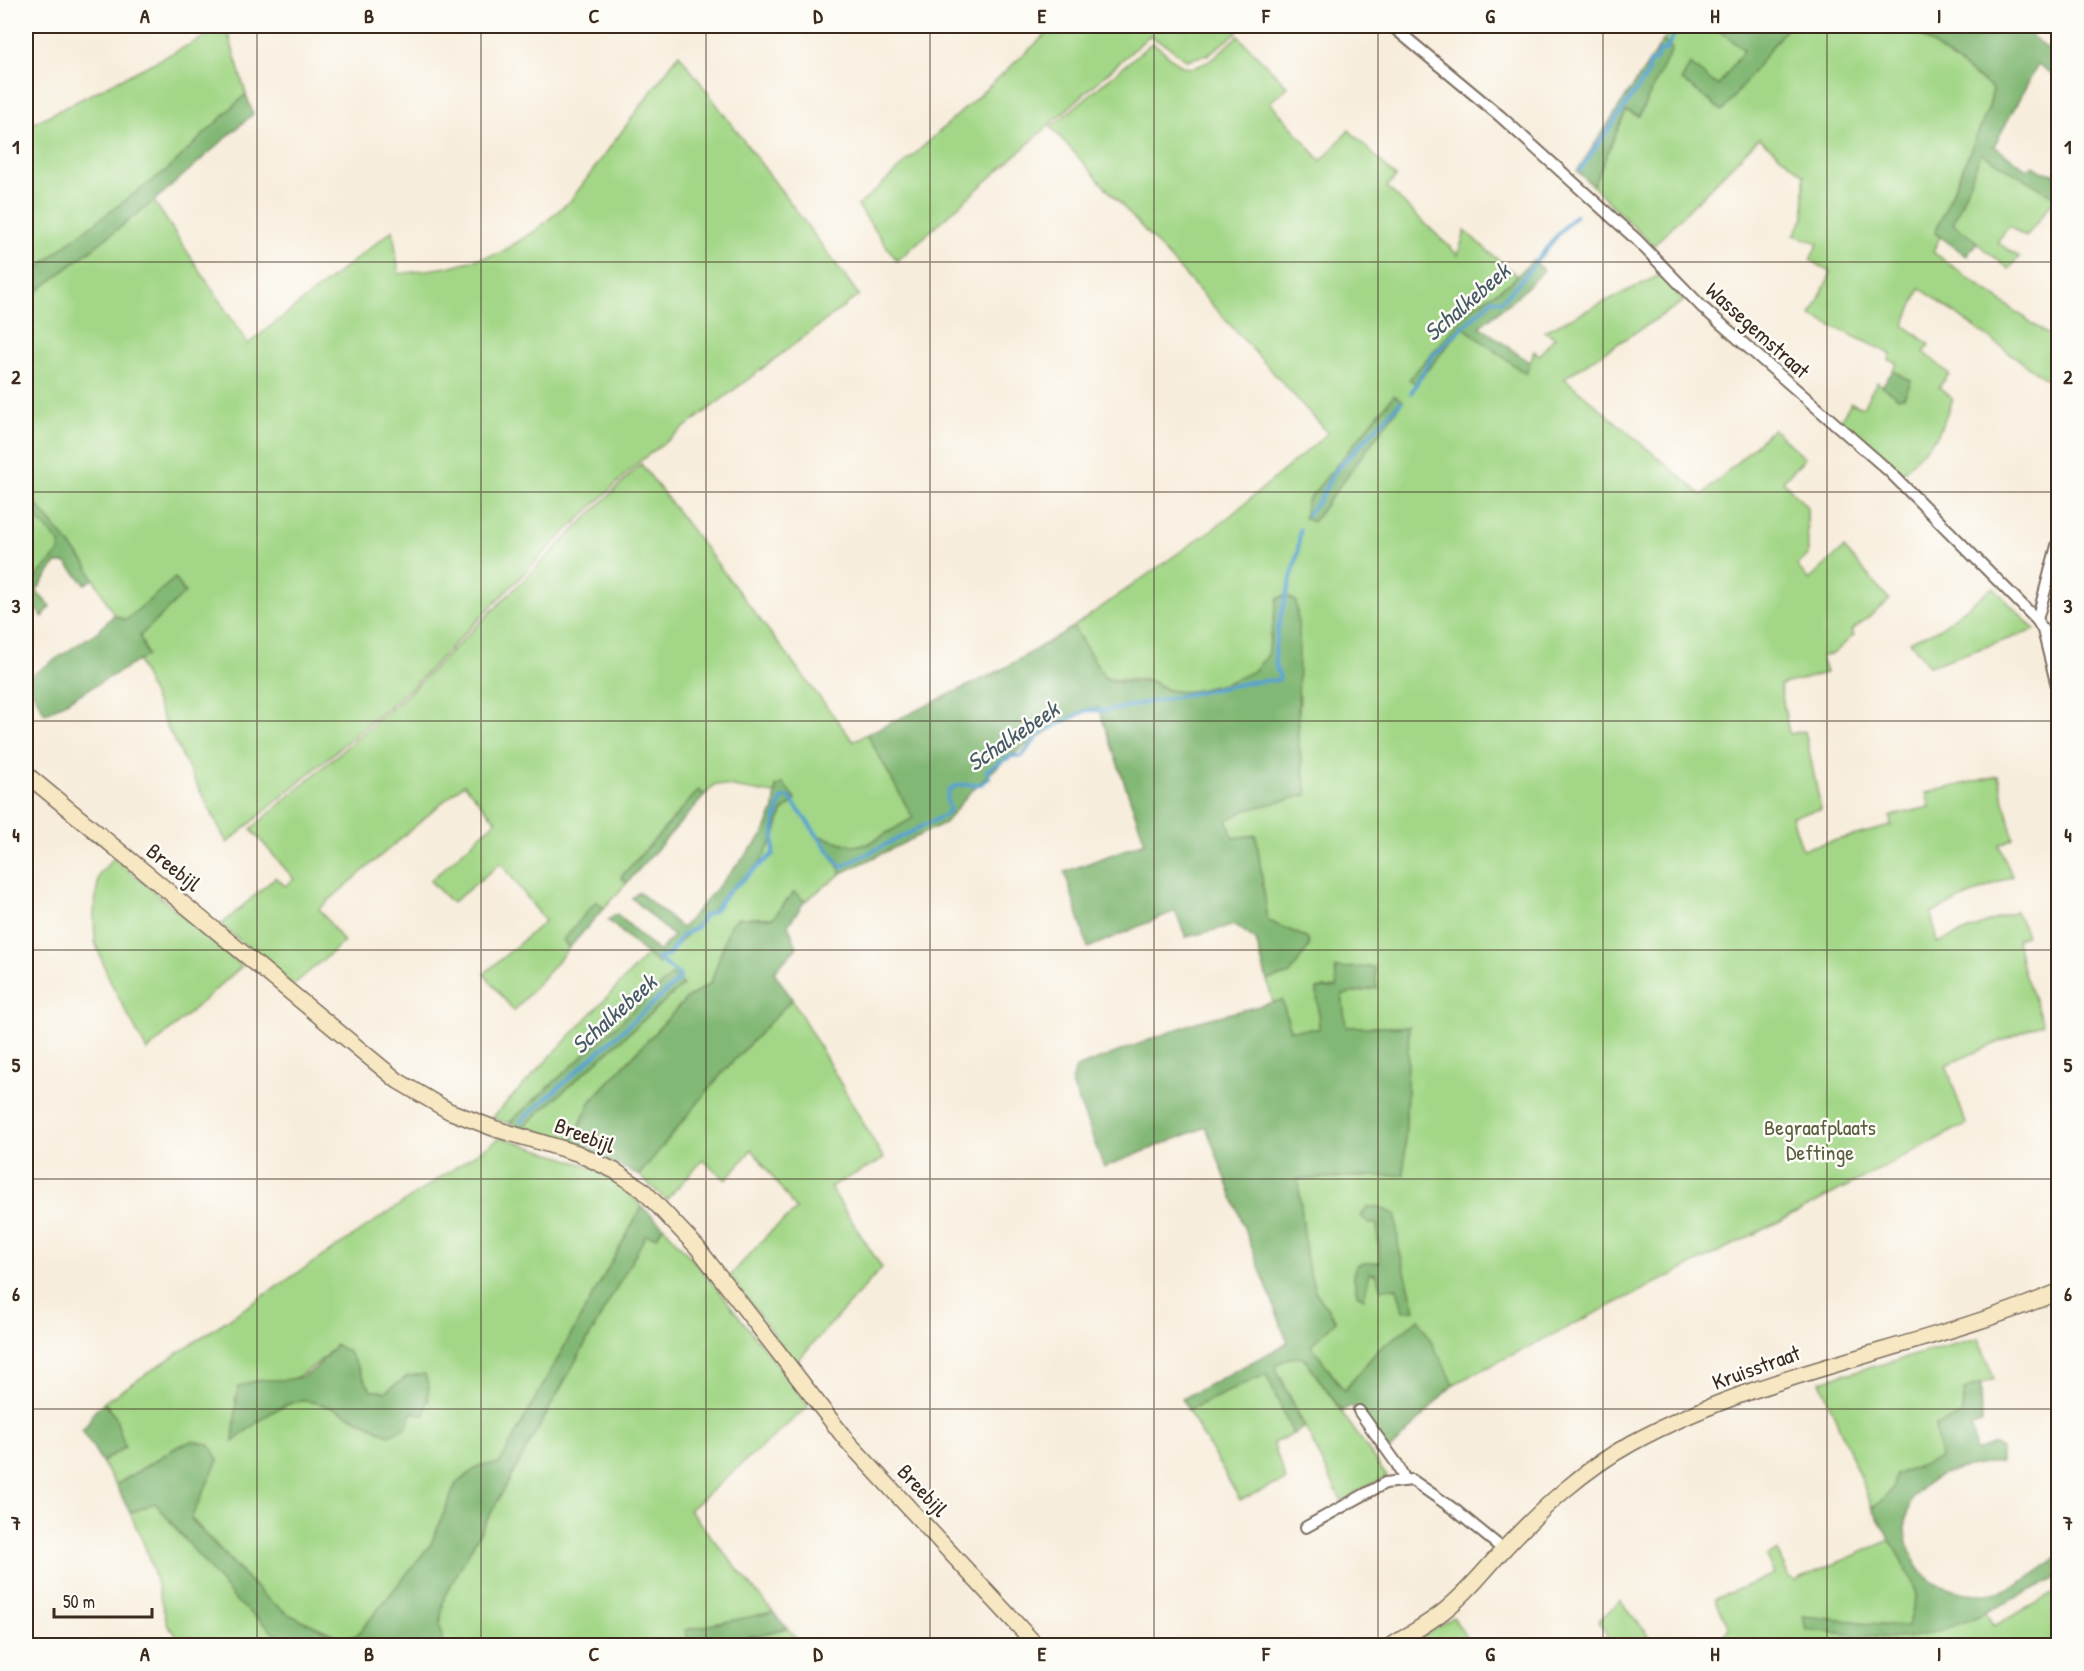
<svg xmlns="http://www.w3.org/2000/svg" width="2084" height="1671" font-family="'Patrick Hand',sans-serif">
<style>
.green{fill:#a3d787;stroke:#6f8052;stroke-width:1.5;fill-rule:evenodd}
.forest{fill:#82b874;stroke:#5e7149;stroke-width:1.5}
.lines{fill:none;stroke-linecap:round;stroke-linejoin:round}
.stream{stroke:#58a3d0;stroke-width:4}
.street-casing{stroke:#7d6e60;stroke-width:14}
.secondary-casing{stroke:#7d6e60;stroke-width:18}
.street{stroke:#fff;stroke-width:10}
.secondary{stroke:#f7e8c3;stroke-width:15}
.grid{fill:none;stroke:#3b2a1e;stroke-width:1.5;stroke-opacity:0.55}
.labels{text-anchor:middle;stroke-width:5;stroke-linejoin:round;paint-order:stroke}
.street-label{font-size:22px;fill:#3b2a1e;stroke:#fdfcf7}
.park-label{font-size:22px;fill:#5a5e3e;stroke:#fdfcf7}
.water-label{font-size:24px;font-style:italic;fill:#475a65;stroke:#fdfcf7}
.neatline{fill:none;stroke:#3b2a1e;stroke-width:2}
.grid-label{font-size:20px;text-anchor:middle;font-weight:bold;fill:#3b2a1e}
</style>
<rect width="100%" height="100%" fill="#fdfcf7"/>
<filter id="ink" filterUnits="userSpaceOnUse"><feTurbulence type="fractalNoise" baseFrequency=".0167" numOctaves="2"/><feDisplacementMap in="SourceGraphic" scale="12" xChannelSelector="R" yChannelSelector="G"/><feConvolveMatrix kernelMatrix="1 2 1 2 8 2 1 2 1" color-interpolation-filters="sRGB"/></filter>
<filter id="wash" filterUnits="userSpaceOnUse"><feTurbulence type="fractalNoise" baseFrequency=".008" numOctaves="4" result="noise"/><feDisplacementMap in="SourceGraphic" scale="24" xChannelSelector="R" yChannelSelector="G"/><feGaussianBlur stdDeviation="1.35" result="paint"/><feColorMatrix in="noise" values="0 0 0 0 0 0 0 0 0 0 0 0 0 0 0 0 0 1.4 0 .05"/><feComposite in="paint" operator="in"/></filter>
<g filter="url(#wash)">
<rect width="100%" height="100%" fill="#f7eddc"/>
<g class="green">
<path d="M 226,26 L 246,94 L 168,169 L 73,239 L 26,278 L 26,127 Z"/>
<path d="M 1055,26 L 1232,26 L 1238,32 L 1207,55 L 1186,60 L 1165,44 L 1149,36 L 897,261 L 858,206 Z"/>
<path d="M 1672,26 L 1713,26 L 1745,50 L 1718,86 L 1690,65 L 1682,79 L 1722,111 L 1788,26 L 1908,26 L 1993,89 L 1989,107 L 1935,233 L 1940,237 L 1933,252 L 2058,342 L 2058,388 L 1920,288 L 1904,325 L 1929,345 L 1924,352 L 1949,374 L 1939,387 L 1953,399 L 1937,436 L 1902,473 L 1840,420 L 1851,403 L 1862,408 L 1877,382 L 1897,397 L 1904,397 L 1911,381 L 1893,371 L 1897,363 L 1889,360 L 1891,354 L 1811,316 L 1831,273 L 1810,260 L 1818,243 L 1794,235 L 1804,218 L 1804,175 L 1759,138 L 1653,246 L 1593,186 L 1626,111 L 1638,116 L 1672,49 L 1663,41 Z"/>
<path d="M 1238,36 L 1288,87 L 1270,102 L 1321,161 L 1349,130 L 1396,177 L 1387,187 L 1458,255 L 1465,231 L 1517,276 L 1510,283 L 1471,308 L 1463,327 L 1526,374 L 1534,351 L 1539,355 L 1555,337 L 1544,331 L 1660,275 L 1684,301 L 1564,378 L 1702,495 L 1773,429 L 1805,458 L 1783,481 L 1807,507 L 1808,555 L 1797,566 L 1809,580 L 1844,548 L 1890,600 L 1851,631 L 1854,635 L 1833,654 L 1821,656 L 1826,673 L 1780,685 L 1789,734 L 1805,731 L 1821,809 L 1792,816 L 1802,849 L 1891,826 L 1890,816 L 1930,807 L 1926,793 L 1998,776 L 2013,838 L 1999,845 L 2012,876 L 1931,913 L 1937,943 L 2016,911 L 2027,935 L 2017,939 L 2023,971 L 2043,1023 L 1946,1065 L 1966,1124 L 1786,1218 L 1454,1384 L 1419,1319 L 1377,1351 L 1344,1391 L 1311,1345 L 1336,1321 L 1315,1291 L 1307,1262 L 1298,1179 L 1404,1175 L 1409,1027 L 1346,1027 L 1342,995 L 1377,988 L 1374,967 L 1337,987 L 1317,989 L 1319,1029 L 1290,1030 L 1282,1000 L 1273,1003 L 1267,980 L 1290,974 L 1308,938 L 1268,921 L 1256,835 L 1233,838 L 1227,820 L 1246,810 L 1307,794 L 1298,738 L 1300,697 L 1270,635 C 1269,641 1270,648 1268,654 C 1261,679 1191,697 1168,690 C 1162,688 1157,683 1151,681 C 1137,677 1121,683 1105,678 L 1073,627 L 1224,521 L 1328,433 L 1051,127 L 1152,43 C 1164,49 1171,60 1182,66 C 1200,75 1225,47 1238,36 ZM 1402,401 L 1313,521 L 1307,501 ZM 1396,1216 L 1398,1245 L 1415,1310 C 1403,1294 1390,1277 1370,1273 L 1364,1297 L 1357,1294 L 1354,1277 L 1357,1264 L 1380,1262 L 1377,1224 Z"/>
<path d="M 679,54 L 859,295 L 639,462 L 550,547 L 412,687 L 227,843 L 165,723 L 138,661 L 147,656 L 140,636 L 185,592 L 175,578 L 126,620 L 114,615 L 85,563 L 26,492 L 26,300 L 154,201 L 248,344 L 393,230 L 399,274 L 448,267 L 500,253 L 535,231 L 571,200 Z"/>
<path d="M 1981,153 L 2056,197 L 2026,237 L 2009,226 L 1997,242 L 2019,257 L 2009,269 L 1953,224 Z"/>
<path d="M 641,464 L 853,741 L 867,734 L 913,818 L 868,844 L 853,846 L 820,836 L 842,873 L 805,901 L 793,893 L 773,918 L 738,918 L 730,925 L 711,983 L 686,999 L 591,1101 L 571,1144 L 522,1128 L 683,985 L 673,975 L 509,1123 L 492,1118 L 648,954 L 658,964 L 775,835 L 782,812 L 776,787 L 774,794 L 715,784 L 705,795 L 699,790 L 621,877 L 627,883 L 604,908 L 597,902 L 563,940 L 569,948 L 514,1011 L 484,974 L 545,921 L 501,863 L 452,903 L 430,881 L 496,821 L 464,784 L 319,909 L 344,942 L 293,985 L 221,925 L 276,877 L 285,886 L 294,879 L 251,829 L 408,694 Z"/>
<path d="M 26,506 L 60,543 L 59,552 L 26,588 Z"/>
<path d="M 1993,587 L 2035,630 L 1929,666 L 1910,641 L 1939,629 Z"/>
<path d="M 114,858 L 242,966 L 147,1051 L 109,979 L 95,942 L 94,913 L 99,874 Z"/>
<path d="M 792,999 L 884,1159 L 830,1187 L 882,1268 L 795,1363 L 730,1276 L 770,1232 L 797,1210 L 752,1149 L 726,1180 L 703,1160 L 666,1200 L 639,1175 L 723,1072 Z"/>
<path d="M 501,1137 L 588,1166 L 615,1178 L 642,1207 L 499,1465 L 480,1465 L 456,1484 L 431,1544 L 359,1633 L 349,1639 L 341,1638 L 288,1614 L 263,1595 L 191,1518 L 218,1460 L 192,1441 L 177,1447 L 116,1485 L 102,1462 L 125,1447 L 108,1406 L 103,1403 ZM 336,1345 L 371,1390 L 385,1392 L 408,1376 L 425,1375 L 429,1401 L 411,1412 L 389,1435 C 369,1426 323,1399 302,1401 C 276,1404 253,1426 233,1441 L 237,1413 L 235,1397 C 283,1383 301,1383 336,1345 Z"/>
<path d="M 663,1226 L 716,1287 L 809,1406 L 689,1510 L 773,1612 L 686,1630 L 690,1646 L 443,1645 L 440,1625 L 444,1597 L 646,1235 L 657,1237 Z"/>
<path d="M 1978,1338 L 1994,1379 L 1964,1390 L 1962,1415 L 1940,1458 L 1893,1489 L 1873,1509 L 1820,1381 Z"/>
<path d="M 1303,1357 L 1387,1477 L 1364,1487 L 1342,1502 L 1275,1366 L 1288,1358 Z"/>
<path d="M 1266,1374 L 1293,1434 L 1273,1443 L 1286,1480 L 1240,1500 L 1188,1410 Z"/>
<path d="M 155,1502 L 180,1534 L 285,1642 L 295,1645 L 186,1645 L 168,1626 L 149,1556 L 130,1513 Z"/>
<path d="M 1890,1540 L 1910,1576 L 1917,1594 L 1908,1627 L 1803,1616 L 1919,1636 L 1985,1612 L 1994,1626 L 2058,1591 L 2058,1645 L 1715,1645 L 1729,1628 L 1715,1599 L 1774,1574 L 1766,1556 L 1777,1551 L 1789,1577 L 1795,1581 Z"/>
<path d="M 1620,1601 L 1655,1643 L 1657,1645 L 1595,1646 L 1608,1635 L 1598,1621 Z"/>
<path d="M 1453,1617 L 1471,1645 L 1416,1645 L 1414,1643 Z"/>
<path d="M 787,1628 L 802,1645 L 714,1646 Z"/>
</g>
<g class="forest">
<path d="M 1713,26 L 1788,26 L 1723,111 L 1682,80 L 1690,64 L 1718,86 L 1744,50 Z"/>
<path d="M 1908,26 L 2019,26 L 2058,57 L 2058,78 L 2038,64 L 1994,146 L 2027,169 L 2033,165 L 2041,171 L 2058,175 L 2058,199 L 1981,153 L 1953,224 L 1977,242 L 1967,256 L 1935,233 L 1989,107 L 1993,89 Z"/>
<path d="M 1663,41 L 1672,49 L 1639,116 L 1626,111 L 1593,186 L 1577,171 Z"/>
<path d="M 246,94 L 253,114 L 154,201 L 26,300 L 26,278 L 73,239 L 168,169 Z"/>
<path d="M 1533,260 L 1544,270 L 1518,296 L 1480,326 L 1530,363 L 1526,374 L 1463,327 L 1416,384 L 1409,379 L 1471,308 L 1510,283 Z"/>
<path d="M 1893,371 L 1911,381 L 1904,397 L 1897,397 L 1882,386 Z"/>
<path d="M 1394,395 L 1403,401 L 1313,522 L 1304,518 L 1307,501 Z"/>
<path d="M 26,492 L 85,563 L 94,579 L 85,584 L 66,563 L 56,563 L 36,591 L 50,606 L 43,617 L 34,608 L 26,614 L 26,588 L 59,552 L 60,543 L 26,506 Z"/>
<path d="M 175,578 L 185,593 L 140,636 L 147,656 L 45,714 L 26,679 L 98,631 L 114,615 L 126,620 Z"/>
<path d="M 1285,595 L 1296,601 L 1299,632 L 1298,738 L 1307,795 L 1246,810 L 1227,820 L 1233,838 L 1256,835 L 1268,921 L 1308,938 L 1309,946 L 1290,974 L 1267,980 L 1256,940 L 1235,925 L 1186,937 L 1175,911 L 1088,948 L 1065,872 L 1145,842 L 1098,707 L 1064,721 L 1006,759 L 970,792 L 945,823 L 842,873 L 819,836 L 853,846 L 868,844 L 913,818 L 867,734 L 1003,669 L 1073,627 L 1105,678 L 1118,682 L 1151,681 L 1167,690 L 1182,692 L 1199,690 L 1227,683 L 1254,671 L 1268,655 L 1277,599 Z"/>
<path d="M 783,783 L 796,800 L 782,812 L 775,835 L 761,861 L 658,964 L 608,920 L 617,914 L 659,952 L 673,936 L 632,898 L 639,892 L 682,928 L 763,835 L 774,809 L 776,787 Z"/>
<path d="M 699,790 L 705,795 L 627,883 L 621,877 Z"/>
<path d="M 794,892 L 805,901 L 788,925 L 797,947 L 774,972 L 792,999 L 723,1072 L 639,1175 L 571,1144 L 591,1101 L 686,999 L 711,983 L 730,925 L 738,918 L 773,918 Z"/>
<path d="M 596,901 L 604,908 L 569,948 L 563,940 Z"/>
<path d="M 1374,967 L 1377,988 L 1342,995 L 1346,1027 L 1409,1027 L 1404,1175 L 1298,1179 L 1307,1262 L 1315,1291 L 1336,1321 L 1311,1345 L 1344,1391 L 1377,1351 L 1419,1319 L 1454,1384 L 1389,1451 L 1350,1406 L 1342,1411 L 1303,1357 L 1288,1358 L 1275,1366 L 1304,1428 L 1293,1434 L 1266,1374 L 1188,1410 L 1182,1399 L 1288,1343 L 1206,1127 L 1104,1167 L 1071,1081 L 1076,1068 L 1196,1022 L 1282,1000 L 1290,1030 L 1319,1029 L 1317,989 L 1337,987 L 1335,968 Z"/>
<path d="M 672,975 L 683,985 L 522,1128 L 509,1123 Z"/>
<path d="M 642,1207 L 663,1226 L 657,1237 L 646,1235 L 444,1597 L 440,1625 L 443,1645 L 295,1646 L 286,1642 L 236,1601 L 155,1503 L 130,1513 L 116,1485 L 177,1447 L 192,1441 L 209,1444 L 218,1460 L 191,1519 L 263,1595 L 288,1614 L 341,1638 L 349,1639 L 359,1633 L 431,1544 L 456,1484 L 480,1465 L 499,1464 Z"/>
<path d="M 1367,1207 L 1380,1207 L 1396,1215 L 1398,1245 L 1415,1310 L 1403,1311 L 1397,1288 L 1381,1289 L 1376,1274 L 1369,1273 L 1364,1298 L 1357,1294 L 1354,1277 L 1357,1264 L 1380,1262 L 1377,1224 L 1369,1224 L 1361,1216 Z"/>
<path d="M 336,1345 L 349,1352 L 371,1390 L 385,1392 L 408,1376 L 425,1374 L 429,1387 L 425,1415 L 412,1412 L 407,1427 L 389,1435 C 367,1424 328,1402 304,1401 C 281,1400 250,1428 233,1442 L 238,1387 C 262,1375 274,1383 297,1378 C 313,1375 326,1356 336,1345 Z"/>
<path d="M 1981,1384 L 1982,1423 L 1971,1426 L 1976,1452 L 1993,1444 L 2001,1449 L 2001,1462 C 1972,1465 1937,1470 1917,1493 C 1896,1516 1907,1566 1933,1582 C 1947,1590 1971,1595 1987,1594 C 2013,1592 2039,1572 2058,1556 L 2058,1577 C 2016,1597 1946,1638 1899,1638 C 1868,1638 1836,1632 1806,1630 L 1803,1616 L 1908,1627 L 1917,1594 L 1910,1576 L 1873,1509 L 1893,1489 L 1895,1475 L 1940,1458 L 1935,1426 L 1962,1415 L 1964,1390 Z"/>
<path d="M 103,1403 L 115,1416 L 125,1447 L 102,1462 L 82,1430 C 91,1422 90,1413 103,1403 Z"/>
<path d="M 773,1612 L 787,1628 L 714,1645 L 690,1645 L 685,1630 Z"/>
</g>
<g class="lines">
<g class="stream">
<path d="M 1580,170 L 1647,75 L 1650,63 L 1655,61 L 1660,51 L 1666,50 L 1678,26"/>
<path d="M 1411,393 L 1433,355 L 1493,299 L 1501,301 C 1529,276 1547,243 1576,215"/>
<path d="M 1307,515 L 1319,501 L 1333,473 L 1401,402"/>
<path d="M 521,1121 L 679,980 L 680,976 L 657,958 L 668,956 L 682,936 L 697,927 L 704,916 L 714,911 L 727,893 L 773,854 L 775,821 L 782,798 L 789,797 L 841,867 L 945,815 L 950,809 C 949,806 947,803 947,800 C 946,781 969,785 981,784 L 989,778 L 987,770 L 1012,756 L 1022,756 L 1041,733 L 1087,710 L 1106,711 L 1251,682 L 1278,680 L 1280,677 C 1264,654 1291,584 1297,557 C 1299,548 1299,538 1300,529"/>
</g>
</g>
</g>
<g filter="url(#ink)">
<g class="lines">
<defs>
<g id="street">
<path d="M 1392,26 L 1500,116 L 1637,240 L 1702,307 L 1889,471 L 2037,620 L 2043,630 L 2058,690"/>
<path d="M 2037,620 L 2058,542"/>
<path d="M 1359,1411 L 1397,1464 L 1405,1480"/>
<path d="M 1306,1527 L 1385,1483 L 1412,1480 L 1455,1510 L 1504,1550"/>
</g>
<g id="secondary">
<path d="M 26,774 L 398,1081 L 449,1111 L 496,1129 L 577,1153 L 615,1171 L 643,1190 L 697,1247 L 847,1441 L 1037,1646"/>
<path d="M 1391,1646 C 1409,1634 1428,1624 1444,1611 C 1467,1593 1485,1570 1504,1549 C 1542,1508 1583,1470 1632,1443 C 1766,1370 1919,1350 2058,1292"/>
</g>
</defs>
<use href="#street" class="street-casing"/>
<use href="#secondary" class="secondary-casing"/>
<use href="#street" class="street"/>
<use href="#secondary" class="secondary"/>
</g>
</g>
<path class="grid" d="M 257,26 L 257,1646M 481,26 L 481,1646M 706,26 L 706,1646M 930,26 L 930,1646M 1154,26 L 1154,1646M 1378,26 L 1378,1646M 1603,26 L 1603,1646M 1827,26 L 1827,1646M 26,262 L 2058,262M 26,492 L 2058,492M 26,721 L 2058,721M 26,950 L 2058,950M 26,1179 L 2058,1179M 26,1409 L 2058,1409"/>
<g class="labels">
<g class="street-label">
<text transform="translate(1758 330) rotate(42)" y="8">Wassegemstraat</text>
<text transform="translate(174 867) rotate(39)" y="8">Breebijl</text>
<text transform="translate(585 1135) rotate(21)" y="8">Breebijl</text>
<text transform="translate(1756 1367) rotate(-20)" y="8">Kruisstraat</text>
<text transform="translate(923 1490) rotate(47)" y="8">Breebijl</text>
</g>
<g class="park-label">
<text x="1820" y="1135">Begraafplaats<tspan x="1820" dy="25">Deftinge</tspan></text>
</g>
<g class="water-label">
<text transform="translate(1467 302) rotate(-41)" y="8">Schalkebeek</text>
<text transform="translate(1013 736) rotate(-34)" y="8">Schalkebeek</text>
<text transform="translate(614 1014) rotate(-42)" y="8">Schalkebeek</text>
</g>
</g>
<rect width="2084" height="1671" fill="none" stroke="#fdfcf7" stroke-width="66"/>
<path d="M54 1608v9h98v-9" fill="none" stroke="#3b2a1e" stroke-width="3"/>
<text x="63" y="1608" font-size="18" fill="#3b2a1e" stroke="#fdfcf7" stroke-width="4.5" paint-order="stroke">50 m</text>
<rect x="33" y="33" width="2018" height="1605" class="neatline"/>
<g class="grid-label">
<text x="145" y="23">A</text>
<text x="369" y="23">B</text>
<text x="594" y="23">C</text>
<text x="818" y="23">D</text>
<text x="1042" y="23">E</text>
<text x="1266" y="23">F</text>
<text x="1490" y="23">G</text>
<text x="1715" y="23">H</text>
<text x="1939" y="23">I</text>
<text x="16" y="154">1</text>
<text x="2068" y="154">1</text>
<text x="16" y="384">2</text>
<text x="2068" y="384">2</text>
<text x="16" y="613">3</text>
<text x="2068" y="613">3</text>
<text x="16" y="842">4</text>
<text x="2068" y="842">4</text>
<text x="16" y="1072">5</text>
<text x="2068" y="1072">5</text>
<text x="16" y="1301">6</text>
<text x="2068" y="1301">6</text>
<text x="16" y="1530">7</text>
<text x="2068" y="1530">7</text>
<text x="145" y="1661">A</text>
<text x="369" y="1661">B</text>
<text x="594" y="1661">C</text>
<text x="818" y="1661">D</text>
<text x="1042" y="1661">E</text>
<text x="1266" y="1661">F</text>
<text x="1490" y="1661">G</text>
<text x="1715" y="1661">H</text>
<text x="1939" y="1661">I</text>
</g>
</svg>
